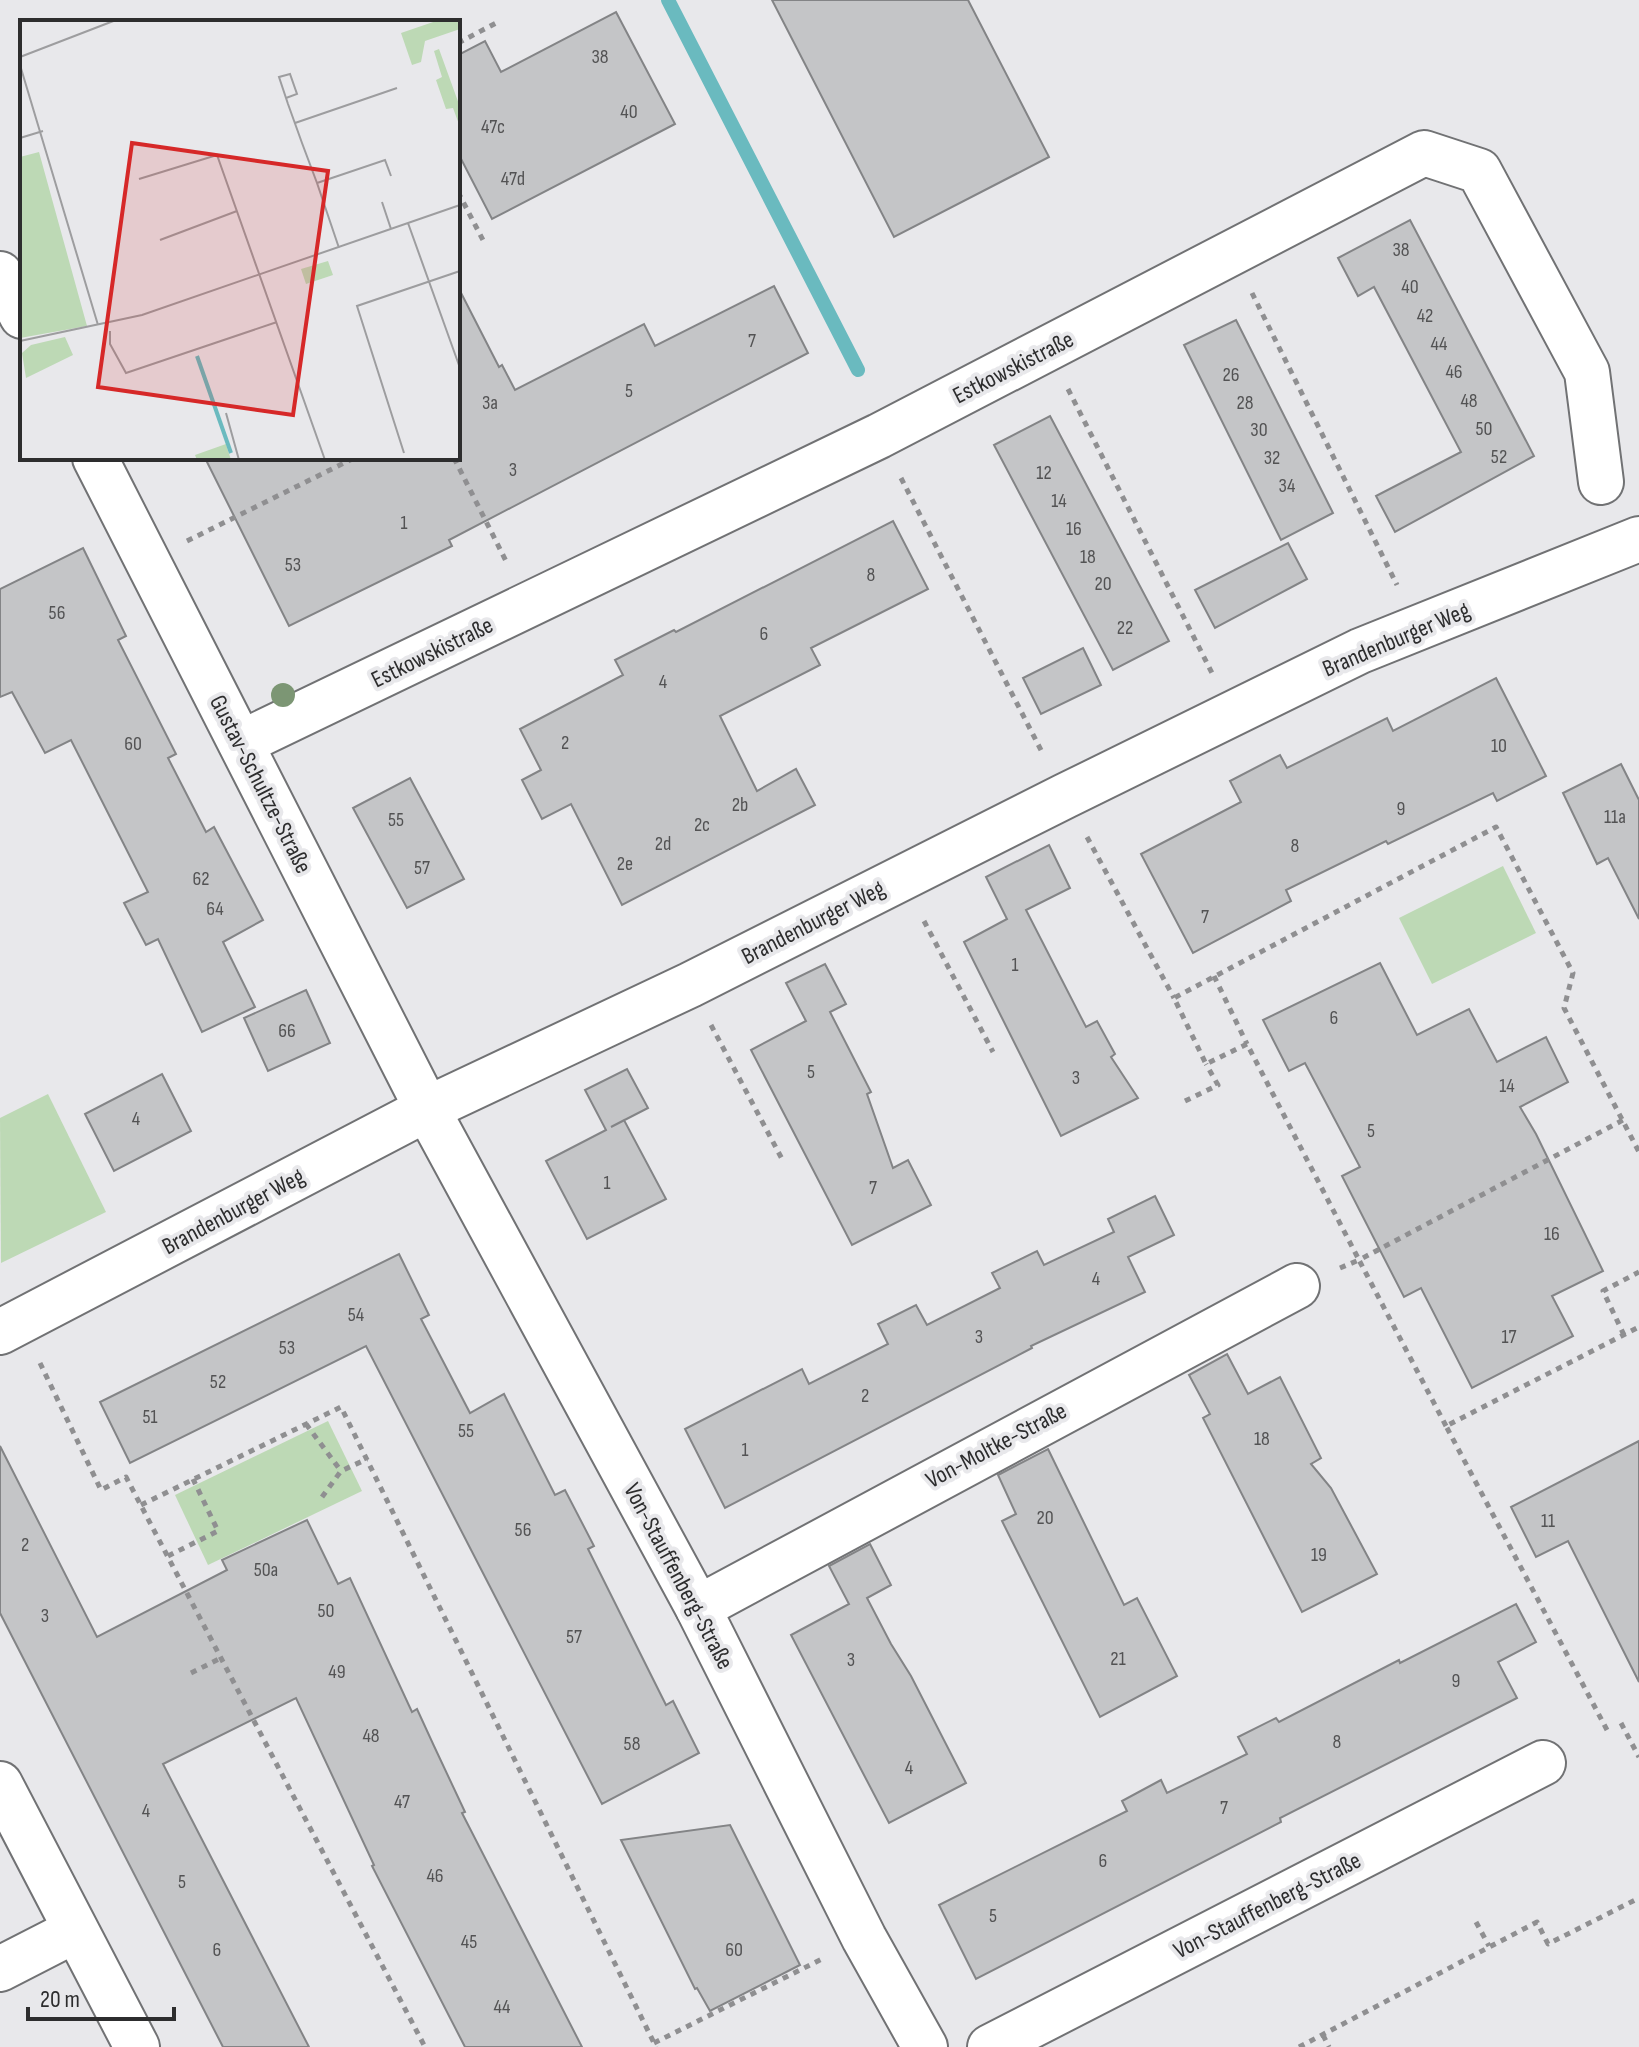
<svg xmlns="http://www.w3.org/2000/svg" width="1639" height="2047" font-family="'Sofia Sans Condensed',sans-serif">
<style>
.green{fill:#bdd9b5}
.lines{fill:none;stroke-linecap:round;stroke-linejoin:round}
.stream{stroke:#6ababf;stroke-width:14}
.building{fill:#c4c5c7;stroke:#838486;stroke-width:2}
.street-casing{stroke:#717274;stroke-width:48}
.path{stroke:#8f8f91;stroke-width:5;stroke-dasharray:6 6;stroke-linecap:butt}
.street{stroke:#fff;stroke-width:44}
.tree{fill:#7c9674}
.labels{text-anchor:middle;stroke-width:8;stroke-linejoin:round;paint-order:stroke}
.number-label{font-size:20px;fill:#535354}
.street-label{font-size:24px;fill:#2d2d2e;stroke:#e8e8eb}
.inset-river{fill:none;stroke:#6ababf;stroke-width:4}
.inset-road{fill:none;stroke:#9d9d9f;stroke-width:2}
.view{fill:#d62828;fill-opacity:0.15;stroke:#d62828;stroke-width:4}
.inset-edge{fill:none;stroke:#2d2d2e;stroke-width:4}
</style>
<rect width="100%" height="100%" fill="#e8e8eb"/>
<g class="green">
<path d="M 1503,866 L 1536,933 L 1432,984 L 1399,918 Z"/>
<path d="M 48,1094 L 106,1212 L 1,1263 L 0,1118 Z"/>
<path d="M 328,1421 L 362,1491 L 208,1565 L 175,1495 Z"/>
</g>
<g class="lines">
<path class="stream" d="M 668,0 L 858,370"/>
</g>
<g class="building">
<path d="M 772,0 L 968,0 L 1049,157 L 894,237 Z"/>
<path d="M 616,12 L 675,124 L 492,219 L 458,153 L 458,55 L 485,41 L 501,72 Z"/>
<path d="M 1410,220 L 1534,456 L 1395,532 L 1376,496 L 1461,452 L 1374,287 L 1358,296 L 1338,258 Z"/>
<path d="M 774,286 L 808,353 L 449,540 L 452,546 L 289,626 L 205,458 L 458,458 L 458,287 L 499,367 L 502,365 L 515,390 L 644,324 L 655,346 Z"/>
<path d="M 1236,320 L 1333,513 L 1281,540 L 1184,345 Z"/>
<path d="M 1050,416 L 1169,641 L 1113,670 L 994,445 Z"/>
<path d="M 893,521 L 928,589 L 811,648 L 820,665 L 720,716 L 757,791 L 796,769 L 815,805 L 622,905 L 571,804 L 542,819 L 522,780 L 541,770 L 520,729 L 623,675 L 615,660 L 674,630 L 676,632 Z"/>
<path d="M 1288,543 L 1307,579 L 1215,628 L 1195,590 Z"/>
<path d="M 83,548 L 126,636 L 118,640 L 176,754 L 168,758 L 206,832 L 214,827 L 263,920 L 223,942 L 255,1007 L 202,1032 L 158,939 L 146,945 L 124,903 L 148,892 L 71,740 L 45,753 L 12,692 L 0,697 L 0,589 Z"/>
<path d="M 1083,648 L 1101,685 L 1041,714 L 1023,678 Z"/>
<path d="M 1496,678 L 1546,776 L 1497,801 L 1493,793 L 1388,844 L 1386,841 L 1286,890 L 1291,901 L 1193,953 L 1141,854 L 1241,802 L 1230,781 L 1280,755 L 1287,768 L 1387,718 L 1393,731 Z"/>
<path d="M 1621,764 L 1639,800 L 1639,919 L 1608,858 L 1597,864 L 1563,793 Z"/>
<path d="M 410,778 L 464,879 L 407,908 L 353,808 Z"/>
<path d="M 1049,845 L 1070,888 L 1026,910 L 1086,1027 L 1097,1021 L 1115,1054 L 1111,1057 L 1138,1098 L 1061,1136 L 964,942 L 1007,919 L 986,877 Z"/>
<path d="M 1380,963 L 1417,1035 L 1469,1009 L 1497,1062 L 1546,1037 L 1568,1082 L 1520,1107 L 1536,1134 L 1603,1271 L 1552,1296 L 1573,1336 L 1472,1388 L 1421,1288 L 1404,1297 L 1342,1176 L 1360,1167 L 1305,1063 L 1289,1071 L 1263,1020 Z"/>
<path d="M 825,964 L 846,1004 L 830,1012 L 871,1092 L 867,1094 L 893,1168 L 908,1160 L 931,1205 L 852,1245 L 751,1050 L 806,1021 L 786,983 Z"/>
<path d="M 306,990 L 330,1043 L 268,1071 L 244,1018 Z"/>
<path d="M 627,1069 L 648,1108 L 611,1127 L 624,1120 L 666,1199 L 587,1239 L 546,1161 L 606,1130 L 585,1090 Z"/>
<path d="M 162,1074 L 191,1131 L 114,1171 L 85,1114 Z"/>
<path d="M 1155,1196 L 1174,1235 L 1128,1257 L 1145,1292 L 1031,1346 L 1032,1348 L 725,1508 L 685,1429 L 802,1369 L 809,1384 L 888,1344 L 878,1324 L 916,1305 L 927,1325 L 1000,1288 L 992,1273 L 1037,1251 L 1044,1265 L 1114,1232 L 1108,1219 Z"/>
<path d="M 399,1254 L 429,1315 L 421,1319 L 470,1413 L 504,1394 L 555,1495 L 565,1490 L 594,1546 L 588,1549 L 666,1705 L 673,1701 L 699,1753 L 602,1804 L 366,1346 L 130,1463 L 100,1402 Z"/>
<path d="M 1227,1354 L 1248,1394 L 1280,1377 L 1321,1458 L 1311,1464 L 1331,1488 L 1377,1574 L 1302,1612 L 1203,1418 L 1210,1414 L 1189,1375 Z"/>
<path d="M 1639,1441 L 1639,1682 L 1568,1541 L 1536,1557 L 1511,1507 Z"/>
<path d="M 0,1446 L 97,1637 L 227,1570 L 222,1560 L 307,1520 L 338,1584 L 350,1578 L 412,1712 L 417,1709 L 434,1746 L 465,1812 L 462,1813 L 582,2047 L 465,2047 L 372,1866 L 374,1865 L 296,1698 L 163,1764 L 309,2047 L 223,2047 L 0,1613 Z"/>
<path d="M 1048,1449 L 1124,1605 L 1137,1598 L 1177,1676 L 1100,1717 L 1002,1521 L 1016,1514 L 998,1475 Z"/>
<path d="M 870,1544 L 891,1585 L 867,1598 L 891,1644 L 911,1676 L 966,1783 L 889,1823 L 791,1635 L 849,1604 L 829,1566 Z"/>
<path d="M 1516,1604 L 1536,1642 L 1498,1662 L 1517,1698 L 1280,1818 L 1281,1822 L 976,1979 L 939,1905 L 1127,1811 L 1122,1801 L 1161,1780 L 1167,1793 L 1247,1754 L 1238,1737 L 1276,1718 L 1279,1722 L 1399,1660 L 1400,1663 Z"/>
<path d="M 730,1825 L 800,1965 L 710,2011 L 697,1988 L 695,1989 L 621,1840 Z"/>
</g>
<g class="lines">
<defs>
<g id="street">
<path d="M 0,274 L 22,316"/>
<path d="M 95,458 L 427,1109 L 698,1608 L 864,1938 L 925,2047"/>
<path d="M 241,743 L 879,436 L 1424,153 L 1479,171 L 1587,372 L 1601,482"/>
<path d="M 0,1332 L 427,1109 L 690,985 L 1065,796 L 1360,651 L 1639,539"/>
<path d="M 698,1608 L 1297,1286"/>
<path d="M 0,1784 L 137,2047"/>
<path d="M 0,1969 L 74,1931"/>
<path d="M 990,2047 L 1543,1763"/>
</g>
</defs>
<use href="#street" class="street-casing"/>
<g class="path">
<path d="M 458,43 L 500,21"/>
<path d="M 458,192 L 485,244"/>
<path d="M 1252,293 L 1397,585"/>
<path d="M 1068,389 L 1212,673"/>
<path d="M 454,458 L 508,565"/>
<path d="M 901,478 L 1043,754"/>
<path d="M 187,541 L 354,458"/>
<path d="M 1087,837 L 1174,998"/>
<path d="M 924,921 L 993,1052"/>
<path d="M 1214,976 L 1247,1044"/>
<path d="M 711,1025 L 782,1159"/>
<path d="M 1185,1101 L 1218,1085 L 1206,1064"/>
<path d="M 1340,1268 L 1359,1260 L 1247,1044 L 1206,1064 L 1174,998 L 1496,827 L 1573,973 L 1564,1008 L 1639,1152"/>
<path d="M 1624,1335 L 1603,1291 L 1639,1272"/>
<path d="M 40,1363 L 101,1490 L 126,1477 L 425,2047"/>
<path d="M 306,1424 L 341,1471"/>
<path d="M 1446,1426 L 1359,1260 L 1623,1120"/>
<path d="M 322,1497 L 341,1471 L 367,1459"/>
<path d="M 141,1505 L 341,1407 L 656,2047"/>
<path d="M 168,1556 L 218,1531 L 193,1479"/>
<path d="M 191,1673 L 221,1658"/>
<path d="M 1621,1723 L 1639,1757"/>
<path d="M 1607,1730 L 1446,1426 L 1639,1327"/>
<path d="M 1476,1922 L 1489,1946"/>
<path d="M 1323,2035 L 1329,2047"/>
<path d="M 654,2043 L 822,1959"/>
<path d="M 1299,2047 L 1537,1922 L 1548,1944 L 1639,1898"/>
</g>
<use href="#street" class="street"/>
</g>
<circle class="tree" cx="283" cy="695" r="12"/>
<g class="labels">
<g class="number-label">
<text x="600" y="63">38</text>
<text x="629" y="118">40</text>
<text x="493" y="133">47c</text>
<text x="513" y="185">47d</text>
<text x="1401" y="256">38</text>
<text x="1410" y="293">40</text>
<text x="1425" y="322">42</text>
<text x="752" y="347">7</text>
<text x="1439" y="350">44</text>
<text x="1454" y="378">46</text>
<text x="1231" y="381">26</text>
<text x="629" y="397">5</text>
<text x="1469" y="407">48</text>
<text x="490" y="409">3a</text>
<text x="1245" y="409">28</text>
<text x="1484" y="435">50</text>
<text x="1259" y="436">30</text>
<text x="1499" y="463">52</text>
<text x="1272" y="464">32</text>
<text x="513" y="476">3</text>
<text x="1044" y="479">12</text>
<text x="1287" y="492">34</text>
<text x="1059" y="507">14</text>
<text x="404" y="529">1</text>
<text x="1074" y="535">16</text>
<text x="1088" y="563">18</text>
<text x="293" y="571">53</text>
<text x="871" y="581">8</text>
<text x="1103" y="590">20</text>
<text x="57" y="619">56</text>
<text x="1125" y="634">22</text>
<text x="764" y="640">6</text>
<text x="663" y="688">4</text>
<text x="565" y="749">2</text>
<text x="133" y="750">60</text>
<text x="1499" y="752">10</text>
<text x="740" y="811">2b</text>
<text x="1401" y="815">9</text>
<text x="1615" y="823">11a</text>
<text x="396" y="826">55</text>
<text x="702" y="831">2c</text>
<text x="663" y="850">2d</text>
<text x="1295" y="852">8</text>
<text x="625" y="870">2e</text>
<text x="422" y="874">57</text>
<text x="201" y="885">62</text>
<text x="215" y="915">64</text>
<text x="1205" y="923">7</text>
<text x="1015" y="971">1</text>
<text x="1334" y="1024">6</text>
<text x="287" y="1037">66</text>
<text x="811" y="1078">5</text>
<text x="1076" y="1084">3</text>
<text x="1507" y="1092">14</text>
<text x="136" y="1125">4</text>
<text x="1371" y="1137">5</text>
<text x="607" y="1189">1</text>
<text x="873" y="1194">7</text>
<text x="1552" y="1240">16</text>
<text x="1096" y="1285">4</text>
<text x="356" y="1321">54</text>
<text x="979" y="1343">3</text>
<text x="1509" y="1343">17</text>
<text x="287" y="1354">53</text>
<text x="218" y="1388">52</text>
<text x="865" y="1402">2</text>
<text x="150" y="1423">51</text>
<text x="466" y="1437">55</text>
<text x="1262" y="1445">18</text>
<text x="745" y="1456">1</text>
<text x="1045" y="1524">20</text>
<text x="1548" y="1527">11</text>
<text x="523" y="1536">56</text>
<text x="25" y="1551">2</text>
<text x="1319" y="1561">19</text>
<text x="266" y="1576">50a</text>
<text x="326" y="1617">50</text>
<text x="45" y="1622">3</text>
<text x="574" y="1643">57</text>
<text x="1118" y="1665">21</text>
<text x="851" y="1666">3</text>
<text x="337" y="1678">49</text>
<text x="1456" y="1687">9</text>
<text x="371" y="1742">48</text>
<text x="1337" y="1748">8</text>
<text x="632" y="1750">58</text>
<text x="909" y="1774">4</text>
<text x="402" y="1808">47</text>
<text x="1224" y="1814">7</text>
<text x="146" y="1817">4</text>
<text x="1103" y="1867">6</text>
<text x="435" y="1882">46</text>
<text x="182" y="1888">5</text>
<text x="993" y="1922">5</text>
<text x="469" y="1948">45</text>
<text x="217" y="1956">6</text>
<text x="734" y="1956">60</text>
<text x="502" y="2013">44</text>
</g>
<g class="street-label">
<text transform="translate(1013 367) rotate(-27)" y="8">Estkowskistraße</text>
<text transform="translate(1396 639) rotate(-23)" y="8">Brandenburger Weg</text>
<text transform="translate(432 652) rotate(-26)" y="8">Estkowskistraße</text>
<text transform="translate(261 784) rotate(63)" y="8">Gustav-Schultze-Straße</text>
<text transform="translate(813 922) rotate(-27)" y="8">Brandenburger Weg</text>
<text transform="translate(233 1211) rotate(-28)" y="8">Brandenburger Weg</text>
<text transform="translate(996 1445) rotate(-28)" y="8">Von-Moltke-Straße</text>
<text transform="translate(679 1576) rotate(62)" y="8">Von-Stauffenberg-Straße</text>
<text transform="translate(1267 1905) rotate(-27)" y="8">Von-Stauffenberg-Straße</text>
</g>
</g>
<g transform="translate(20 20)">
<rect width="440" height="440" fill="#e8e8eb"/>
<path d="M 419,0 L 440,0 L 440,9 L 405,21 L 401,42 L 392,45 L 381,13 ZM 419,29 L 440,87 L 440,107 L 433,88 L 426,89 L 416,60 L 422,57 L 414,31 ZM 19,132 L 67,306 L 0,318 L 0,137 ZM 308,241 L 313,255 L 286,264 L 281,249 ZM 45,317 L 53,335 L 6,358 L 2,333 L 11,325 ZM 206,424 L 211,440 L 177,440 L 175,435 Z" fill="#bdd9b5"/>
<path class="inset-river" d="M 177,336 L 211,433"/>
<path class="inset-road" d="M 0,37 L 96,0M 0,45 L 78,305M 266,78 L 277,74 L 270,54 L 259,57 L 268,84 L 282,123 L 297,163 L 319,228M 275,103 L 377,68M 0,118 L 23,111M 119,159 L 197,135 L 305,440M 297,163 L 365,140 L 371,156M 362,182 L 371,209M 388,203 L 440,348M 140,220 L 217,191M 90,311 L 90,324 L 106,353 L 257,302M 0,321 L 122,295 L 440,185M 206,393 L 219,440M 384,433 L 337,286 L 440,251"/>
<path class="view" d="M 112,123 L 308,151 L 273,395 L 78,367 Z"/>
<rect width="440" height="440" class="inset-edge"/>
</g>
<path d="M28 2007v12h146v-12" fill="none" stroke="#2d2d2e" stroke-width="4"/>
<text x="40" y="2007" font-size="24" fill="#2d2d2e" stroke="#e8e8eb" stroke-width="6" paint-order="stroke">20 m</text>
</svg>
